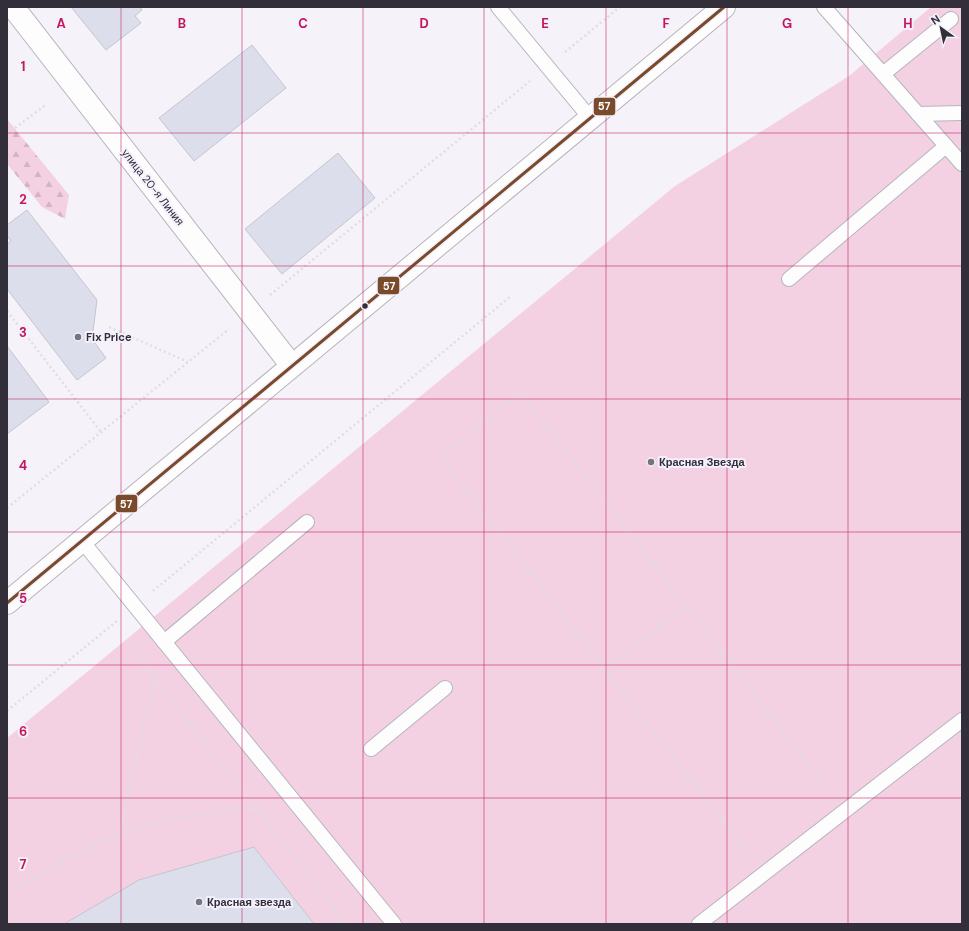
<svg xmlns="http://www.w3.org/2000/svg" width="969" height="931" font-family="'DM Sans',sans-serif">
<style>
.forest{fill:url(#forest-firs)}
.pitch{fill:#f4d1e2}
.building{fill:#dcdeec;stroke:#c5c5ce}
.lines{fill:none;stroke-linecap:round;stroke-linejoin:round}
.service-casing{stroke:#b7b4bc;stroke-width:16}
.secondary-casing{stroke:#b7b4bc;stroke-width:24}
.path{stroke:#dfdfe0;stroke-width:2.5;stroke-dasharray:2 3;stroke-linecap:butt}
.service{stroke:#fefdfe;stroke-width:14}
.secondary{stroke:#fefdfe;stroke-width:22}
.bus-1-casing{stroke:#f4f0fc;stroke-width:6}
.bus-1{stroke:#7a4b2a;stroke-width:3}
.grid{fill:none;stroke:#c2185b;stroke-width:1;stroke-opacity:0.55}
.bus-dot{fill:#322f3a;stroke:#f4f0fc;stroke-width:1.5}
.poi-dot{fill:#76747d;stroke:#f4f0fc;stroke-width:1.5}
.labels{text-anchor:middle;stroke-width:4;stroke-linejoin:round;paint-order:stroke}
.street-label{font-size:11px;fill:#322f3a;stroke:#f4f0fc}
.poi-label{font-size:11px;font-weight:bold;fill:#322f3a;stroke:#f4f0fc;text-anchor:start}
.grid-label{font-size:13px;text-anchor:middle;font-weight:bold;fill:#c2185b;stroke:#f4f0fc;stroke-width:4;stroke-linejoin:round;paint-order:stroke}
.line-badge{stroke:#f4f0fc;stroke-width:1.5}
.badge-label{font-size:11px;text-anchor:middle;font-weight:bold;fill:#fff}
</style>
<defs>
<pattern id="forest-firs" width="22" height="20" patternUnits="userSpaceOnUse"><rect width="22" height="20" fill="#f4d1e2"/><path d="M5 1l3.5 6h-7zM16 11l3.5 6h-7z" fill="#d2b4c3"/></pattern>
</defs>
<rect width="100%" height="100%" fill="#f5f3f9"/>
<path class="forest" d="M 7,119 L 69,195 L 65,219 L 42,207 L 7,164 Z"/>
<path class="pitch" d="M 931,7 L 962,7 L 962,924 L 7,924 L 7,738 L 675,186 L 849,76 Z"/>
<g class="building">
<path d="M 71,7 L 140,7 L 142,10 L 135,16 L 141,23 L 106,50 Z"/>
<path d="M 252,45 L 286,88 L 194,161 L 159,118 Z"/>
<path d="M 338,153 L 375,198 L 282,274 L 245,229 Z"/>
<path d="M 27,210 L 97,300 L 92,339 L 106,358 L 77,380 L 7,289 L 7,244 L 11,241 L 7,236 L 7,225 Z"/>
<path d="M 7,346 L 49,402 L 7,434 Z"/>
<path d="M 254,847 L 314,924 L 64,924 L 139,880 Z"/>
</g>
<g class="lines">
<defs>
<g id="service">
<path d="M 498,7 L 590,118"/>
<path d="M 824,7 L 962,164"/>
<path d="M 883,74 L 951,19"/>
<path d="M 918,114 L 962,113"/>
<path d="M 789,279 L 946,146"/>
<path d="M 82,541 L 394,924"/>
<path d="M 164,642 L 307,522"/>
<path d="M 371,749 L 445,688"/>
<path d="M 699,924 L 962,720"/>
</g>
<g id="secondary">
<path d="M 13,7 L 292,366"/>
<path d="M 7,603 L 724,7"/>
</g>
</defs>
<use href="#service" class="service-casing"/>
<use href="#secondary" class="secondary-casing"/>
<g class="path">
<path d="M 565,52 L 620,7"/>
<path d="M 7,134 L 47,104"/>
<path d="M 270,295 L 530,81"/>
<path d="M 7,311 L 101,432"/>
<path d="M 109,327 L 188,362"/>
<path d="M 7,508 L 229,329"/>
<path d="M 153,591 L 511,296"/>
<path d="M 132,649 L 346,924"/>
<path d="M 605,669 L 686,606"/>
<path d="M 7,711 L 117,621"/>
<path d="M 120,834 L 154,679"/>
<path d="M 750,856 L 440,456 L 521,393 L 831,793"/>
<path d="M 7,896 C 18,889 28,881 40,874 C 91,843 148,820 208,813 C 224,811 240,810 256,809"/>
</g>
<use href="#service" class="service"/>
<use href="#secondary" class="secondary"/>
<defs>
<path id="bus-1" d="M 7,603 L 724,7"/>
</defs>
<use href="#bus-1" class="bus-1-casing"/>
<use href="#bus-1" class="bus-1"/>
</g>
<path class="grid" d="M 121,7 L 121,924M 242,7 L 242,924M 363,7 L 363,924M 484,7 L 484,924M 606,7 L 606,924M 727,7 L 727,924M 848,7 L 848,924M 7,133 L 962,133M 7,266 L 962,266M 7,399 L 962,399M 7,532 L 962,532M 7,665 L 962,665M 7,798 L 962,798"/>
<circle class="bus-dot" cx="365" cy="306" r="3.5"/>
<g class="poi-dot">
<circle cx="78" cy="337" r="4"/>
<circle cx="651" cy="462" r="4"/>
<circle cx="199" cy="902" r="4"/>
</g>
<g class="labels">
<g class="street-label">
<text transform="translate(153 187) rotate(52)" y="4">улица 20-я Линия</text>
</g>
<g class="poi-label">
<text x="86" y="341">Fix Price</text>
<text x="659" y="466">Красная Звезда</text>
<text x="207" y="906">Красная звезда</text>
</g>
</g>
<g class="grid-label">
<text x="61" y="28">A</text>
<text x="182" y="28">B</text>
<text x="303" y="28">C</text>
<text x="424" y="28">D</text>
<text x="545" y="28">E</text>
<text x="666" y="28">F</text>
<text x="787" y="28">G</text>
<text x="908" y="28">H</text>
<text x="23" y="71">1</text>
<text x="23" y="204">2</text>
<text x="23" y="337">3</text>
<text x="23" y="470">4</text>
<text x="23" y="603">5</text>
<text x="23" y="736">6</text>
<text x="23" y="869">7</text>
</g>
<g class="line-badge">
<rect x="593" y="97" width="23" height="19" rx="4" fill="#7a4b2a"/>
<rect x="377" y="276" width="23" height="19" rx="4" fill="#7a4b2a"/>
<rect x="115" y="494" width="23" height="19" rx="4" fill="#7a4b2a"/>
</g>
<g class="badge-label">
<text x="604" y="110">57</text>
<text x="389" y="290">57</text>
<text x="126" y="508">57</text>
</g>
<rect width="969" height="931" fill="none" stroke="#322f3a" stroke-width="16"/>
<g transform="translate(941 28) rotate(327)" stroke="#f4f0fc" stroke-width="3" paint-order="stroke">
<path d="M0-3L7 15L0 10L-7 15Z" fill="#322f3a"/>
<text y="-6" font-size="11" font-weight="bold" text-anchor="middle" fill="#322f3a">N</text>
</g>
</svg>
